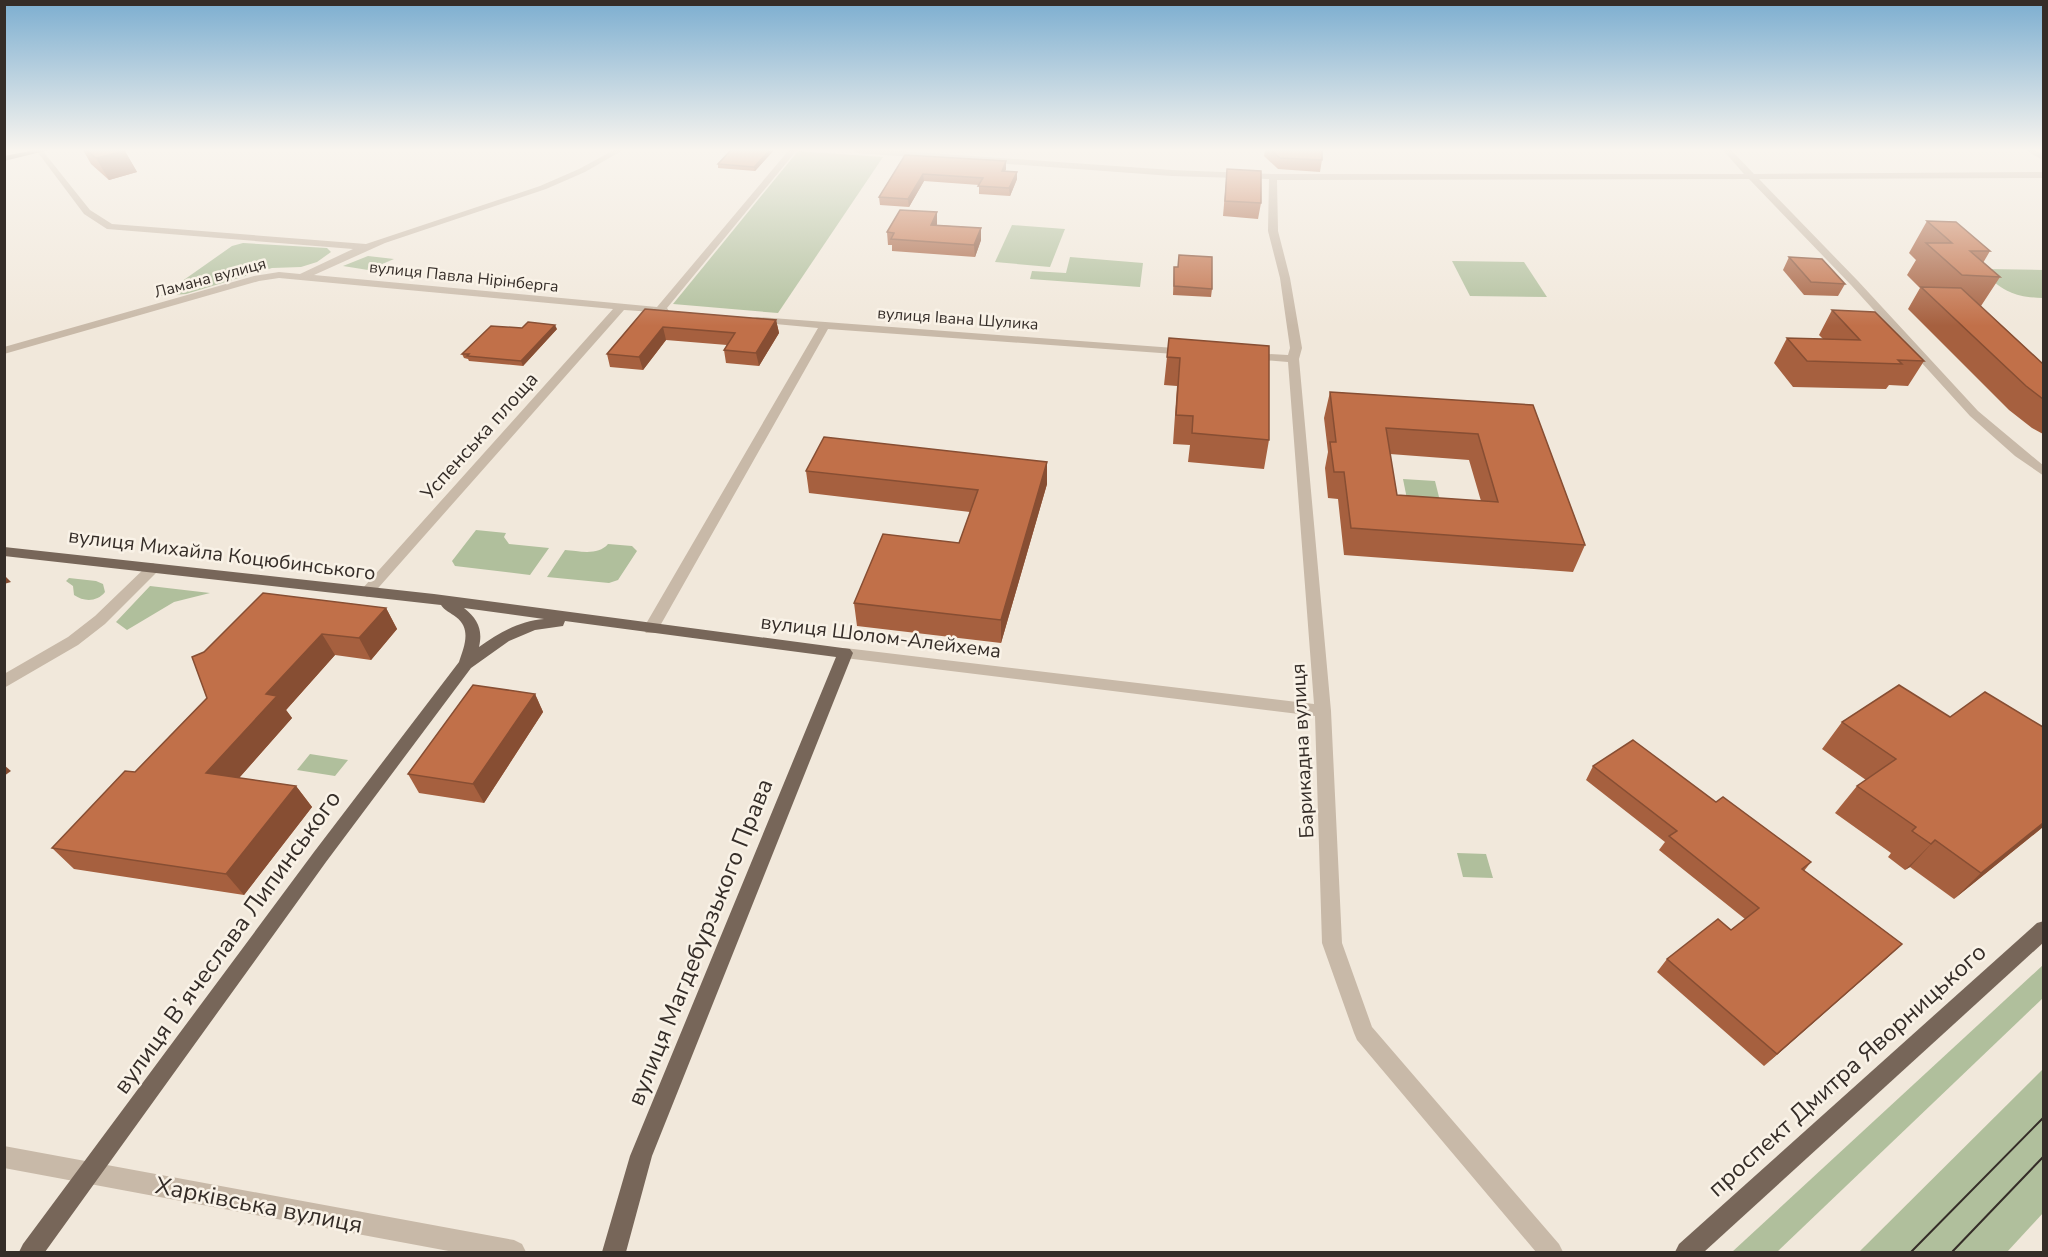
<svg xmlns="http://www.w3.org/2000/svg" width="2048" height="1257" font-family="'Nunito Sans',sans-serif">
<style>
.green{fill:#b0bf9c}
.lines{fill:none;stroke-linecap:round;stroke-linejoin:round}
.minor{fill:#c8b9a8;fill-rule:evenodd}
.major{fill:#776659;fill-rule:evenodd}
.tram{stroke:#352d28;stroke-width:2}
.wall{fill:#a6603f;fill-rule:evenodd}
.shaded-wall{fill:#874e33}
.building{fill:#c17049;stroke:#874e33;stroke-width:1.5;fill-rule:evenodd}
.labels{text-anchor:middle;stroke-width:5;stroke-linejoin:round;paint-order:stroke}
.far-street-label{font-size:16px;fill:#352d28;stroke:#f9f2e7}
.street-label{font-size:20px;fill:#352d28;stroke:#f9f2e7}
.near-street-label{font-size:24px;fill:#352d28;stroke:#f9f2e7}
</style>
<rect width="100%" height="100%" fill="#f1e8db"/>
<g class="green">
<path d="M 798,151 L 883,157 L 778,313 L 673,304 Z"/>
<path d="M 1012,225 L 1065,229 L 1050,267 L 995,262 Z"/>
<path d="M 243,243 L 327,248 L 331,252 L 317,262 L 301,267 L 272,268 L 186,294 L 161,296 L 232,246 Z"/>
<path d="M 368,256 L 394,259 L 368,270 L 343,266 Z"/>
<path d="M 1070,257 L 1143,263 L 1140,287 L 1030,279 L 1032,271 L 1066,273 Z"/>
<path d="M 1452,261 L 1524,262 L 1547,297 L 1470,296 Z"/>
<path d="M 1987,269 L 2043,270 L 2043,298 C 2015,297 2007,293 1985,275 Z"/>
<path d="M 1403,479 L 1435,481 L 1440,501 L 1407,499 Z"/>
<path d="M 476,530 L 506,533 L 504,537 L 509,544 L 549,548 L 530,575 L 455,566 L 452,561 Z"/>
<path d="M 608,544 L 632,546 L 637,551 L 618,580 L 609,583 L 547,577 L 565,550 C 579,551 598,556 608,544 Z"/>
<path d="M 69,578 L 96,581 L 103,584 L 105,592 C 97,602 84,602 74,595 L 73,586 L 66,581 Z"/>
<path d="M 150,586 L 210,593 L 174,602 L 127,630 L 116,622 Z"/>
<path d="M 310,754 L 348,760 L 335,776 L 297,770 Z"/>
<path d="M 1457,853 L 1486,854 L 1493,878 L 1463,877 Z"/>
<path d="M 2043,965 L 2043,998 L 1777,1252 L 1732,1252 Z"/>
<path d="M 2043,1069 L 2043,1213 L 2007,1252 L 1859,1252 Z"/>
</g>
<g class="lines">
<g class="minor">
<path d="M 36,150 L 42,150 L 90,210 L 112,224 L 366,244 L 540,186 L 579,169 L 614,150 L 623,150 L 585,172 L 546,189 L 385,243 L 314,275 L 657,307 L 789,150 L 797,150 L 667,308 L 669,311 L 668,313 L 624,310 L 372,595 L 367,597 L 360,592 L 362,589 L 613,309 L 279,278 L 259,281 L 4,354 L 4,347 L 254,276 L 279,272 L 300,274 L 353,249 L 107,229 L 84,214 Z"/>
<path d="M 853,150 L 886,150 L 1172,170 L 1273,174 L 1744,174 L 1723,150 L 1731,150 L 1754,174 L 2044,172 L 2044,178 L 1759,179 L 1858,281 L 1978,411 L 2044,466 L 2044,476 L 2015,456 L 1970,416 L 1851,285 L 1749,179 L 1277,180 L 1278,231 L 1290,278 L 1302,348 L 1299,359 L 1331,711 L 1342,943 L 1372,1027 L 1559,1244 L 1563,1252 L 1536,1252 L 1357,1040 L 1354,1033 L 1322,943 L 1315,716 L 845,658 L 840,657 L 837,653 L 840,649 L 845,648 L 1314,704 L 1288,362 L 1251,359 L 1245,356 L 1251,353 L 1288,355 L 1290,348 L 1280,278 L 1268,231 L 1269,179 L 1172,176 L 857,153 Z"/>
<path d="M 2026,150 L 2035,150 L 2044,155 L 2044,161 Z"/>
<path d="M 757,317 L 1188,349 L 1194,352 L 1188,355 L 828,329 L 656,633 L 646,633 L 643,629 L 818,328 L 753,322 L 753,318 Z"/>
<path d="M 153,563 L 160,568 L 158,571 L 105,624 L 78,645 L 4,688 L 4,674 L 68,637 L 95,616 L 148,565 Z"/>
<path d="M 4,1146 L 514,1240 L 522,1244 L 526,1252 L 454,1252 L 4,1168 Z"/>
</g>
<g class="major">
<path d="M 35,150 L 49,150 L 4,161 L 4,156 Z"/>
<path d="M 4,547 L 434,594 L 850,649 L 853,653 L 652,1156 L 626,1252 L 602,1252 L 630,1156 L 836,657 L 565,621 L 563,626 L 535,630 L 509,641 L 471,668 L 326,862 L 45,1252 L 19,1252 L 23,1244 L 314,852 L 459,662 C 464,647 472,629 456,617 C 451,613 444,610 441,605 L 4,556 ZM 464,608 L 544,619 C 519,621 499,633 479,647 C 483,630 478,619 464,608 Z"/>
<path d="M 2044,921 L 2044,942 L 1704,1252 L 1675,1252 L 1679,1244 L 2037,923 Z"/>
</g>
<g class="tram">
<path d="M 1911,1252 L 2044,1117"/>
<path d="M 1952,1252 L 2044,1156"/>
</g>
</g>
<g class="wall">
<path d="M 83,150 L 124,150 L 137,172 L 109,180 L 91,164 Z"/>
<path d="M 731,150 L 774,150 L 755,171 L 718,168 L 718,164 Z"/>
<path d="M 1265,150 L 1322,150 L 1322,160 L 1320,172 L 1278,169 L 1264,156 Z"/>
<path d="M 905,155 L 1006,169 L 1005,171 L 1017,172 L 1017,179 L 1010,196 L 979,194 L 979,185 L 924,181 L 909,207 L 880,205 L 879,197 Z"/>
<path d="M 1227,169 L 1261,203 L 1258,219 L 1223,216 Z"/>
<path d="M 1927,221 L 1990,251 L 1983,263 L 2000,277 L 1981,306 L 2043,364 L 2043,434 L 2032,428 L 2009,410 L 1908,309 L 1920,288 L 1907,275 L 1916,260 L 1909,253 Z"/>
<path d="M 937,224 L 937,225 L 981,228 L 981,240 L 975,257 L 892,251 L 892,245 L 888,245 L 887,232 Z"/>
<path d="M 1179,255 L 1212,289 L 1211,297 L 1173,295 L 1174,267 L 1178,267 Z"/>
<path d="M 1789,257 L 1845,284 L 1838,296 L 1804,295 L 1783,270 Z"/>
<path d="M 645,309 L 776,320 L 779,333 L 759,366 L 726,363 L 724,350 L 727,345 L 666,340 L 643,370 L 610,367 L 607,354 Z"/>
<path d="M 1832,310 L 1924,361 L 1908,386 L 1889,385 L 1886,389 L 1793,387 L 1774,363 L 1787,338 L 1823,339 L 1819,335 Z"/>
<path d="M 522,328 L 557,329 L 523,366 L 469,361 L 468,359 L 464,358 L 462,354 Z"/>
<path d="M 1169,338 L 1269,440 L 1264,469 L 1188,462 L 1190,445 L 1173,444 L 1177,386 L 1164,385 Z"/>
<path d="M 1330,392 L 1533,405 L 1585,545 L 1573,572 L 1344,555 L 1338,499 L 1328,498 L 1325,468 L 1328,452 L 1324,418 ZM 1390,454 L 1469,460 L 1481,501 L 1397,495 Z"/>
<path d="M 1047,462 L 1047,484 L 1001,643 L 857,626 L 854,603 L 959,543 L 970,512 L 809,493 L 806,471 Z"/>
<path d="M 386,608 L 397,629 L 371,660 L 335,655 L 286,710 L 292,718 L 239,778 L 296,786 L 312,807 L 244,895 L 74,869 L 52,848 L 135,772 L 207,698 L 192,657 Z"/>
<path d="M 535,694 L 543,712 L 484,803 L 419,793 L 408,774 Z"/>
<path d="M 1842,722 L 2043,827 L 1954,899 L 1910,867 L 1905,870 L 1888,857 L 1891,853 L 1835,813 L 1857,786 L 1866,780 L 1822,749 Z"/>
<path d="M 1593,766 L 1716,802 L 1811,862 L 1804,871 L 1902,944 L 1888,957 L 1764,1066 L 1657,972 L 1667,959 L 1731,930 L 1745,919 L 1659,850 L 1665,842 L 1586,780 Z"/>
</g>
<g class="shaded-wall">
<path d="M 770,150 L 774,150 L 755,171 L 754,167 Z"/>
<path d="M 125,151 L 137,172 L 109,180 L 96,158 Z"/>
<path d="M 1006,161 L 1006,169 L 1002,178 L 1002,171 Z"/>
<path d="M 1017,172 L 1017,179 L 1010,196 L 1009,188 Z"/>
<path d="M 923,174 L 924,181 L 909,207 L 908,199 Z"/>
<path d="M 937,212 L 937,224 L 932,237 L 931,225 Z"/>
<path d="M 981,228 L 981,240 L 975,257 L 974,245 Z"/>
<path d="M 776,320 L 779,333 L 759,366 L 756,353 Z"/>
<path d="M 555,325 L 557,329 L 523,366 L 521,361 Z"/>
<path d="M 663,327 L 666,340 L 643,370 L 639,357 Z"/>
<path d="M 1047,462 L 1047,484 L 1001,643 L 1001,620 Z"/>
<path d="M 4,575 L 11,582 L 4,584 Z"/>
<path d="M 386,608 L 397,629 L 371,660 L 359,638 Z"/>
<path d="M 322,634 L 335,655 L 286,710 L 292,718 L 224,795 L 206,773 L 266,694 Z"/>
<path d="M 535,694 L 543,712 L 484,803 L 473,784 Z"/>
<path d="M 4,765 L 11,771 L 4,776 Z"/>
<path d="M 296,786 L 312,807 L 244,895 L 226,874 Z"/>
<path d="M 2043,823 L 2043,827 L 1954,899 L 1981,873 Z"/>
<path d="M 1935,840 L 1910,867 L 1905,870 Z"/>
<path d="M 1902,944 L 1888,957 L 1764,1066 L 1777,1054 Z"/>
</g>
<g class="building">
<path d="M 87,150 L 124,150 L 125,151 L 96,158 Z"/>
<path d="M 731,150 L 770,150 L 754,167 L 718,164 Z"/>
<path d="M 1271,150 L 1322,150 L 1322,160 L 1280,158 Z"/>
<path d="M 905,155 L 1006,161 L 1002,171 L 1017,172 L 1009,188 L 978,186 L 983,178 L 923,174 L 908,199 L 879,197 Z"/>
<path d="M 1227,169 L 1261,171 L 1261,203 L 1225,201 Z"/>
<path d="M 900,210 L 937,212 L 931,225 L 981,228 L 974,245 L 891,239 L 894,233 L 887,232 Z"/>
<path d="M 1927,221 L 1956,222 L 1990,251 L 1970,251 L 2000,277 L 1962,275 L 1926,243 L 1952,243 Z"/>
<path d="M 1179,255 L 1212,257 L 1212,289 L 1174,286 L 1174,267 L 1178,267 Z"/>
<path d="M 1789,257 L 1822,259 L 1845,284 L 1811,282 Z"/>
<path d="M 1921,287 L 1961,288 L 2043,364 L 2043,399 L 2026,386 Z"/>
<path d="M 645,309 L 776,320 L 756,353 L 724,350 L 735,333 L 663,327 L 639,357 L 607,354 Z"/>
<path d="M 1832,310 L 1875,312 L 1924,361 L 1898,360 L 1902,364 L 1807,361 L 1787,338 L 1860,340 Z"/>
<path d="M 528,322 L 555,325 L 521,361 L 467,356 L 469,354 L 462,354 L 491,326 L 522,328 Z"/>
<path d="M 1169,338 L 1269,346 L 1269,440 L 1192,433 L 1193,416 L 1176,415 L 1180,358 L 1167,357 Z"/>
<path d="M 1330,392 L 1533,405 L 1585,545 L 1351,528 L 1344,472 L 1334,472 L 1330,442 L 1336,442 ZM 1386,428 L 1478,434 L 1498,502 L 1397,495 Z"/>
<path d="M 824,437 L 1047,462 L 1001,620 L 854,603 L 883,534 L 959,543 L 978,490 L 806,471 Z"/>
<path d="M 263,593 L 386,608 L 359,638 L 322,634 L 266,694 L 277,696 L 206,773 L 296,786 L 226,874 L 52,848 L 125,771 L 135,772 L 207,698 L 192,657 L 204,652 Z"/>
<path d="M 473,685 L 535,694 L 473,784 L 408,774 Z"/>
<path d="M 1899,685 L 1950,717 L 1985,692 L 2043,727 L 2043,823 L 1981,873 L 1935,840 L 1931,844 L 1912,831 L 1916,827 L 1857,786 L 1896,759 L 1842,722 Z"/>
<path d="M 1633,740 L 1716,802 L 1723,797 L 1811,862 L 1802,869 L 1902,944 L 1777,1054 L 1667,959 L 1718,919 L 1731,930 L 1759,908 L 1669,836 L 1677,831 L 1593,766 Z"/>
</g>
<linearGradient id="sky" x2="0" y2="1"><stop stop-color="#7caed0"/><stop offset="0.46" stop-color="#f9f5ef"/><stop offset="1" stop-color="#f9f5ef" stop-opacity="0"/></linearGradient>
<rect width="2048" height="326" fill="url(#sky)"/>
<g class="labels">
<g class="far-street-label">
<text transform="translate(464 276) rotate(6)" y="6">вулиця Павла Нірінберга</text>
<text transform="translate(210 277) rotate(-15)" y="6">Ламана вулиця</text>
<text transform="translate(958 318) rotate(4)" y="6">вулиця Івана Шулика</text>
</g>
<g class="street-label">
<text transform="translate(479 436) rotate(-48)" y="7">Успенська площа</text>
<text transform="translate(222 554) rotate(7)" y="7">вулиця Михайла Коцюбинського</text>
<text transform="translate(881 636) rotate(7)" y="7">вулиця Шолом-Алейхема</text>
<text transform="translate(1302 751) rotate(-93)" y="7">Барикадна вулиця</text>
</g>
<g class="near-street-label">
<text transform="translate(227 942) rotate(-54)" y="8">вулиця Вʼячеслава Липинського</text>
<text transform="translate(700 942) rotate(-68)" y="8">вулиця Магдебурзького Права</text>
<text transform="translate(1847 1070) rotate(-42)" y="8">проспект Дмитра Яворницького</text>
<text transform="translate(259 1205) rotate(11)" y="8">Харківська вулиця</text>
</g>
</g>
<rect width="2048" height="1257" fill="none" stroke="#352d28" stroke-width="12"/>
</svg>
